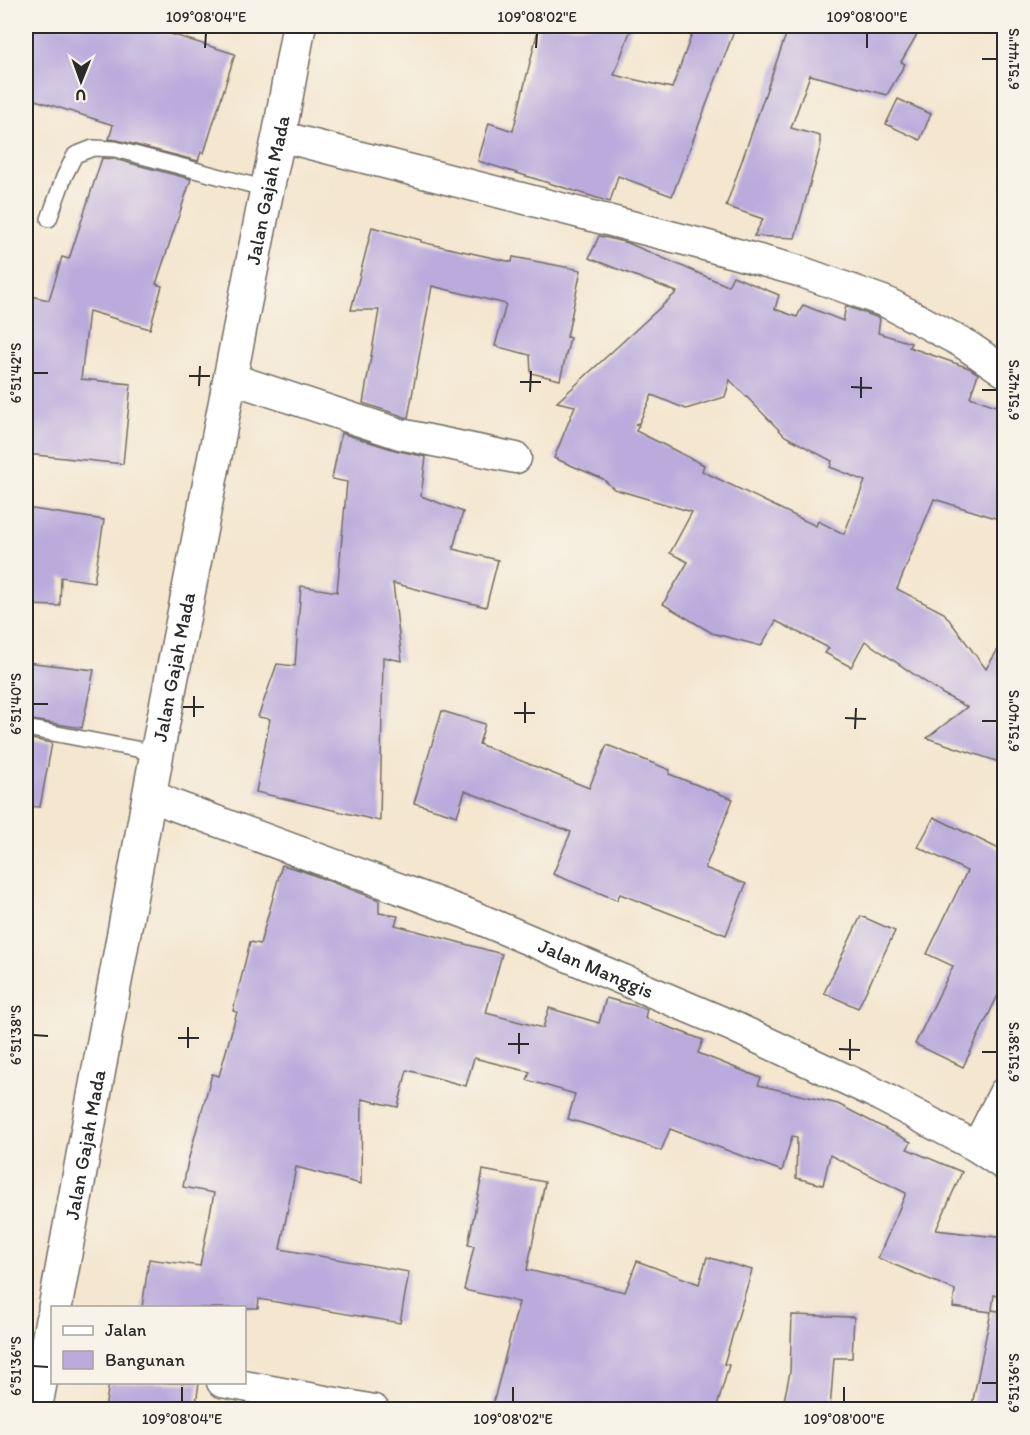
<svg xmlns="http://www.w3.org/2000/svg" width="1030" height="1435" font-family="Itim,sans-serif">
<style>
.building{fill:#baabdc;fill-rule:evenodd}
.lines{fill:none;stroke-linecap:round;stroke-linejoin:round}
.service-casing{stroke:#716c64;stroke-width:18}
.minor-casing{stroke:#716c64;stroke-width:33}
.trunk-casing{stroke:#716c64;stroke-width:36}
.service{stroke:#fff;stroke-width:15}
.minor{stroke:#fff;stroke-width:30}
.trunk{stroke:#fff;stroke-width:33}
.ticks{fill:none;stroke:#2b2b2b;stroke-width:2}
.labels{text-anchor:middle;stroke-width:5;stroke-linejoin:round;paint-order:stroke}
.street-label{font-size:20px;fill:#2b2b2b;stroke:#f7f3e8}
.neatline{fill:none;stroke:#2b2b2b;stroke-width:2}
.ticks-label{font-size:15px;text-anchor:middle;fill:#2b2b2b}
</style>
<rect width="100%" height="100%" fill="#f7f3e8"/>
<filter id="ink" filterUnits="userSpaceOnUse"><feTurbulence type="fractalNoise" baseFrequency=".0167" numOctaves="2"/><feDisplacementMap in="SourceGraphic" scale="12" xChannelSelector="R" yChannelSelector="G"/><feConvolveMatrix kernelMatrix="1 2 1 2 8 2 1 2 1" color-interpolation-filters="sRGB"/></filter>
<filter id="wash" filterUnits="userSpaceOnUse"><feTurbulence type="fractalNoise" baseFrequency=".008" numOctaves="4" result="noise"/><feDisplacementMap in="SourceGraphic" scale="24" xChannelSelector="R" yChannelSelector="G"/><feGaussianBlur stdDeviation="1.35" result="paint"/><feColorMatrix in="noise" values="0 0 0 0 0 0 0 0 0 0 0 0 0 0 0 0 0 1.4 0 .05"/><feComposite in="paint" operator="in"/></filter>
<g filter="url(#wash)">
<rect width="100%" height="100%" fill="#f4e6cf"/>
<g id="blocks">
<g class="building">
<path d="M 26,26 L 145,26 L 235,54 L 204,153 L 201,152 L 198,161 L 117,140 L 109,139 L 113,125 L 26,97 Z"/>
<path d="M 539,26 L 632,26 L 614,75 L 672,88 L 695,26 L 736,26 L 672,196 L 618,176 L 610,202 L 478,161 L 489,123 L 513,131 Z"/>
<path d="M 789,26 L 922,26 L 901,62 L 905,64 L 887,95 L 810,75 L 791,128 L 820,136 L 820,148 L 795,238 L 754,236 L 763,219 L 726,206 Z"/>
<path d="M 898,99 L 931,114 L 920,140 L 886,124 Z"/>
<path d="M 102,158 L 114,159 L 191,179 L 156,284 L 162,286 L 150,329 L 89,311 L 81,379 L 131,384 L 123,464 L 26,454 L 26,295 L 49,300 L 62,257 L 69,259 Z"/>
<path d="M 372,227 L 421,240 L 421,242 L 512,262 L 513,257 L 581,270 L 567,337 L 570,338 L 560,380 L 531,373 L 530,355 L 495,346 L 506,304 L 432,286 L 408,418 L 363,403 L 379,310 L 351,310 Z"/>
<path d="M 599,236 L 628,243 L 728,286 L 733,276 L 779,295 L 775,309 L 797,317 L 803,305 L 843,321 L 846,306 L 879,318 L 880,319 L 878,333 L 911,343 L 909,347 L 969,368 L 978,374 L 970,397 L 1005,409 L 1005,521 L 934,499 L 897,589 L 944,613 L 986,669 L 1005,638 L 1005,764 L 927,738 L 967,707 L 943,694 L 865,641 L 851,667 L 825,653 L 829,648 L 776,621 L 761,646 L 712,633 L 663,604 L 688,562 L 670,553 L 692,512 L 614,489 L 603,479 L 554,458 L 575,406 L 557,402 L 677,292 L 589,258 ZM 730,380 L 785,436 L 832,461 L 830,467 L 865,481 L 844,534 L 818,521 L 816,526 L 702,471 L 704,465 L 636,431 L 639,425 L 635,424 L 639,423 L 652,395 L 686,409 L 725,397 Z"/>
<path d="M 341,433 L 395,450 L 426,457 L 421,496 L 463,512 L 453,549 L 498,560 L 486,607 L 393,583 L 402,661 L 383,657 L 380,821 L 256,792 L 270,719 L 258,717 L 277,664 L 295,666 L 301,586 L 337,592 L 347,482 L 332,479 Z"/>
<path d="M 26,508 L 104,520 L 94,582 L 61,577 L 60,606 L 26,605 Z"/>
<path d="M 26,662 L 94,670 L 82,728 L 26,719 Z"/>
<path d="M 442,711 L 485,724 L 479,744 L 589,788 L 607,745 L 670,770 L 669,774 L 733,799 L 705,868 L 746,884 L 726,935 L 620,894 L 617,900 L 553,874 L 571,832 L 465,791 L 457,816 L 414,803 Z"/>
<path d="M 26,738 L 52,743 L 40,807 L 26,806 Z"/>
<path d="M 934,817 L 1005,852 L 1005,981 L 963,1067 L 915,1044 L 953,966 L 927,954 L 967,871 L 918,847 Z"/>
<path d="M 282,865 L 300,870 L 379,900 L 379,913 L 398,916 L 395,925 L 502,954 L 486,1013 L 543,1028 L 549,1008 L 599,1023 L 606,998 L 647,1009 L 645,1018 L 703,1040 L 698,1053 L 761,1078 L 758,1085 L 838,1104 L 911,1142 L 907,1149 L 962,1172 L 936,1230 L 1005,1238 L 1005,1298 L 994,1295 L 992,1310 L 1005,1312 L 1005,1410 L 971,1410 L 991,1312 L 953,1307 L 955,1290 L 878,1258 L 906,1193 L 830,1155 L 823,1185 L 796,1178 L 797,1137 L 792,1136 L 782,1171 L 670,1129 L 661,1151 L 602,1129 L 568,1119 L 575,1094 L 527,1080 L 530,1072 L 474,1058 L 466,1086 L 407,1070 L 398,1107 L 362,1099 L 361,1184 L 296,1167 L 280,1249 L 409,1272 L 400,1323 L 259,1299 L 258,1308 L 142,1308 L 149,1259 L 200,1266 L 214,1193 L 183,1187 L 188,1161 L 212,1074 L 219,1076 L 237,1012 L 233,1011 L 250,942 L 260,944 Z"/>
<path d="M 861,916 L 895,931 L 858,1008 L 824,993 Z"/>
<path d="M 483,1170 L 545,1182 L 527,1270 L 625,1292 L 637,1261 L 699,1284 L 707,1257 L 752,1270 L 724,1364 L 729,1365 L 716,1410 L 517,1410 L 493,1404 L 519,1302 L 464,1290 L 474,1246 L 468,1245 Z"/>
<path d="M 792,1315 L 854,1317 L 852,1358 L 834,1358 L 830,1410 L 782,1410 L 790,1372 Z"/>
<path d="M 109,1383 L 199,1383 L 195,1410 L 105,1410 Z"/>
</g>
</g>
</g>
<g filter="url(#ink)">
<use href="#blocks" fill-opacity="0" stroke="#716c64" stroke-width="1.5"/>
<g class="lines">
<defs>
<g id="service">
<path d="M 49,219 L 64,177 L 75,155 L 93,148 L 115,149 L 267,189"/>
<path d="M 26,728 L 157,753"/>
</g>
<g id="minor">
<path d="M 279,136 L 697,243 L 799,271 L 886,302 L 963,343 L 1004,371"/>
<path d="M 230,378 L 400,434 L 516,458"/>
<path id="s1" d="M 149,794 L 173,805 L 468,914 L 732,1026 L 873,1092 L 977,1147 L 1004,1165"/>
<path d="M 977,1147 L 1004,1093"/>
<path d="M 222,1382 L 374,1410"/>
</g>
<g id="trunk">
<path id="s2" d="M 55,1308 L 157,753 L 267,189 L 279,136 L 299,26"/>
<path d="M 35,1410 L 52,1320"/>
</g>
</defs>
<use href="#service" class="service-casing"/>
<use href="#minor" class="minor-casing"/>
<use href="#trunk" class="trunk-casing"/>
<use href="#service" class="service"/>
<use href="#minor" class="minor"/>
<use href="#trunk" class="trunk"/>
</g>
</g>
<path class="ticks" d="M 205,48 L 206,33M 536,48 L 537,33M 867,48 L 867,33M 982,59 L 997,59M 33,373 L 48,373M 189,376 L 210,376M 520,382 L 541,382M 199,386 L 200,366M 851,387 L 872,388M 982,390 L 997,390M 530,392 L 531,371M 861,398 L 861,377M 33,704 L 48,704M 183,707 L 204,707M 514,713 L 535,713M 194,717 L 194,696M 845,718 L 866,719M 982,721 L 997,721M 525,723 L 525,702M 855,729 L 856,708M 33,1035 L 48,1036M 178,1038 L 199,1038M 508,1044 L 529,1044M 188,1048 L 188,1027M 839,1049 L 860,1050M 982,1052 L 997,1052M 519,1054 L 519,1033M 850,1060 L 850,1039M 33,1366 L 48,1367M 982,1383 L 997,1383M 182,1402 L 182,1387M 513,1402 L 513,1387M 844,1402 L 844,1387"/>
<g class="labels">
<g class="street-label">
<text dy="7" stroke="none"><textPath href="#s2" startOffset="1138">Jalan Gajah Mada</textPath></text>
<text dy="7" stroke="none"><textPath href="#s2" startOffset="652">Jalan Gajah Mada</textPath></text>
<text dy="7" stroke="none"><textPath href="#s1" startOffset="480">Jalan Manggis</textPath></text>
<text dy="7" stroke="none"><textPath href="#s2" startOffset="166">Jalan Gajah Mada</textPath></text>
</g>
</g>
<rect width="1030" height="1435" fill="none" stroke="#f7f3e8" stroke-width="66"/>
<rect x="51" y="1306" width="195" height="78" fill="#f7f3e8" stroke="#a5a39c" stroke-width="1.5"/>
<rect x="63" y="1326" width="30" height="9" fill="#ffffff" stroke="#a5a39c" stroke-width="1.5"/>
<text x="105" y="1336" font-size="18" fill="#2b2b2b">Jalan</text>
<rect x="63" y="1351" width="30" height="18" fill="#baabdc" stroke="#a5a39c" stroke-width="1.5"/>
<text x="105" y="1366" font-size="18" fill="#2b2b2b">Bangunan</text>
<g transform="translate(81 81) rotate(181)" stroke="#f7f3e8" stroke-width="4.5" paint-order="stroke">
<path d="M0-4.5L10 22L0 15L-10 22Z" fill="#2b2b2b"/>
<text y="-9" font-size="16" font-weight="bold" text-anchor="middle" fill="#2b2b2b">U</text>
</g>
<rect x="33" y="33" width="964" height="1369" class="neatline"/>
<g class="ticks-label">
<text x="206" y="22">109°08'04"E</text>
<text x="537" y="22">109°08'02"E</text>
<text x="867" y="22">109°08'00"E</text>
<text transform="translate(1014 59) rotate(-90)" y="5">6°51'44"S</text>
<text transform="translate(16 373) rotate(-90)" y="5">6°51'42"S</text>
<text transform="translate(1014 390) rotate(-90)" y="5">6°51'42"S</text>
<text transform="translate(16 704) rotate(-90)" y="5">6°51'40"S</text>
<text transform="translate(1014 721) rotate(-90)" y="5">6°51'40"S</text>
<text transform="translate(16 1035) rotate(-90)" y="5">6°51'38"S</text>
<text transform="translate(1014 1052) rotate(-90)" y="5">6°51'38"S</text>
<text transform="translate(16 1366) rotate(-90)" y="5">6°51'36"S</text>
<text transform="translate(1014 1383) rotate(-90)" y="5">6°51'36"S</text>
<text x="182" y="1424">109°08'04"E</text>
<text x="513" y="1424">109°08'02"E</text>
<text x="844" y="1424">109°08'00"E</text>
</g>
</svg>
